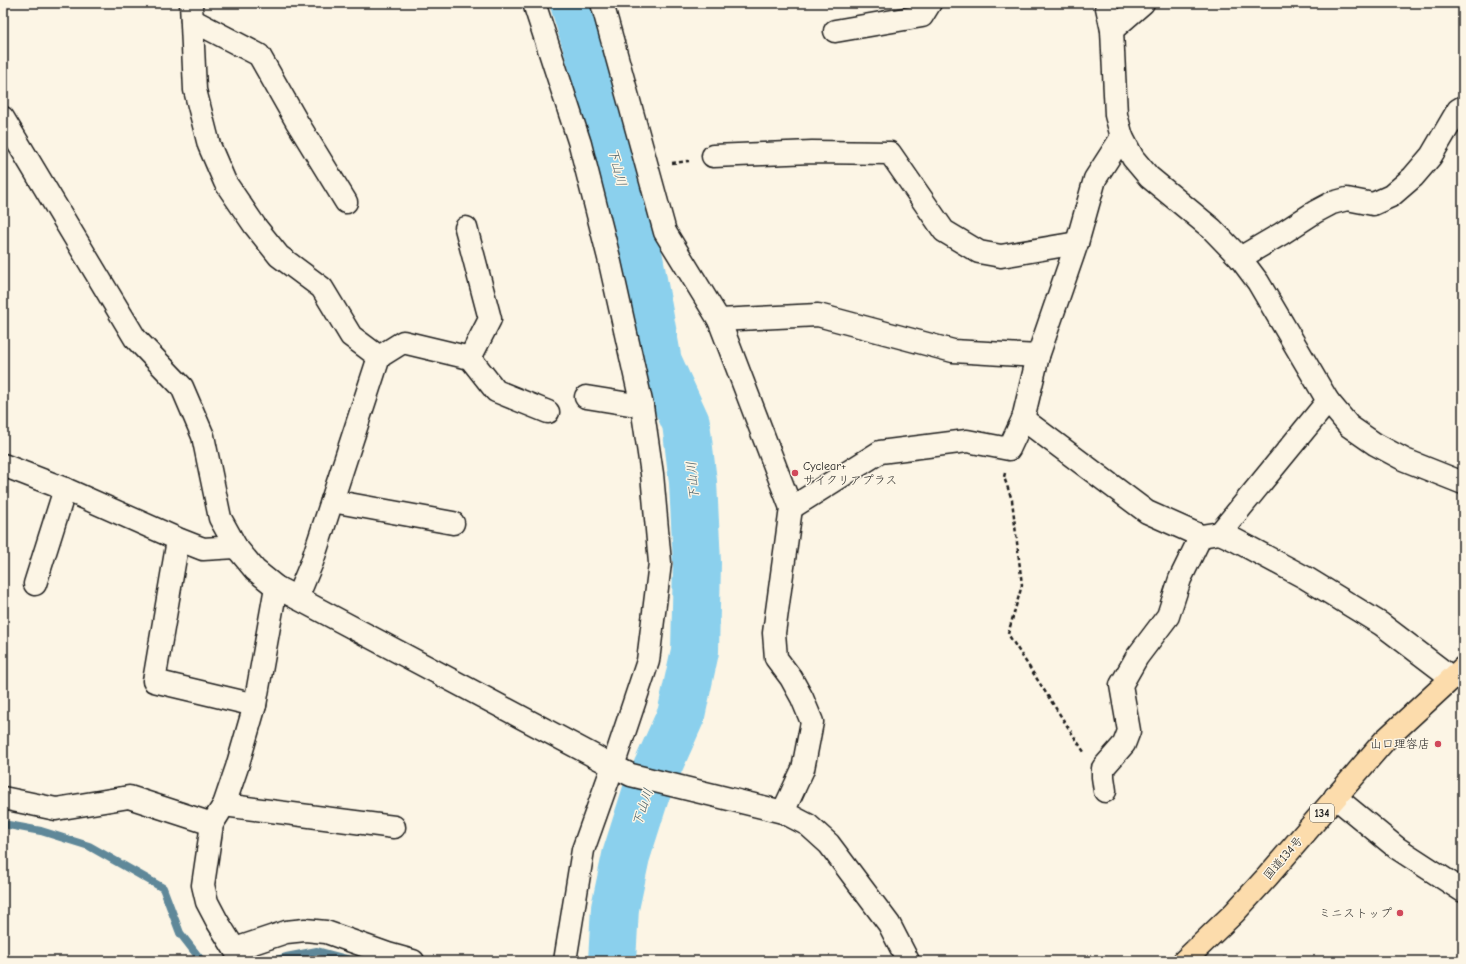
<svg xmlns="http://www.w3.org/2000/svg" width="1466" height="964" font-family="'Comic Neue','Klee One',sans-serif">
<style>
.lines{fill:none;stroke-linecap:round;stroke-linejoin:round}
.stream{stroke:#5f8899;stroke-width:8}
.river{stroke:#8bd0ed;stroke-width:48}
.minor-casing{stroke:#1c1c1c;stroke-width:25}
.highway-casing{stroke:#1c1c1c;stroke-width:25}
.path{stroke:#1c1c1c;stroke-width:2.5;stroke-dasharray:4 3;stroke-linecap:butt}
.minor{stroke:#fcf5e5;stroke-width:22}
.highway{stroke:#fcdcac;stroke-width:22}
.poi-dot{fill:#d1495b;stroke:#fcf5e5;stroke-width:1.5}
.labels{text-anchor:middle;stroke-width:3;stroke-linejoin:round;paint-order:stroke}
.shield{fill:#fcf5e5;stroke:#5f5d58;stroke-width:1}
.shield-label{font-size:11px;font-weight:bold;fill:#1c1c1c}
.poi-label{font-size:12px;fill:#1c1c1c;stroke:#fcf5e5;text-anchor:end}
.street-label{font-size:12px;fill:#1c1c1c;stroke:#fcf5e5}
.water-label{font-size:13px;font-style:italic;fill:#435b65;stroke:#fcf5e5}
</style>
<rect width="100%" height="100%" fill="#fcf5e5"/>
<filter id="ink" filterUnits="userSpaceOnUse"><feTurbulence type="fractalNoise" baseFrequency=".025" numOctaves="2"/><feDisplacementMap in="SourceGraphic" scale="8" xChannelSelector="R" yChannelSelector="G"/><feConvolveMatrix kernelMatrix="1 2 1 2 8 2 1 2 1" color-interpolation-filters="sRGB"/></filter>
<g filter="url(#ink)">
<g class="lines">
<g class="stream">
<path d="M 3,824 L 41,831 L 89,846 L 163,888 L 180,933 L 201,960 L 204,961"/>
<path d="M 274,961 L 286,957 L 317,951 L 354,961"/>
</g>
<path class="river" d="M 574,3 L 595,73 L 621,175 L 637,247 L 658,362 L 686,423 L 693,482 L 697,563 L 695,651 L 681,715 L 646,793 L 626,856 L 615,908 L 612,961"/>
<defs>
<g id="minor">
<path d="M 191,3 L 195,90 L 209,145 L 225,182 L 255,226 L 279,256 L 322,288 L 351,336 L 379,357 L 312,562 L 297,598"/>
<path d="M 534,3 L 580,144 L 609,258 L 642,406 L 652,474 L 660,563 L 648,661 L 613,766 L 583,850 L 565,961"/>
<path d="M 602,3 L 665,232 L 719,320 L 791,508 L 774,633 L 776,658 L 791,678 L 802,698 L 812,722 L 803,769 L 783,812"/>
<path d="M 1106,3 L 1112,30 L 1116,115 L 1122,137 L 1133,158 L 1149,177 L 1212,229 L 1240,258 L 1258,282 L 1328,401 L 1349,426 L 1375,444 L 1405,460 L 1463,483"/>
<path d="M 192,20 L 259,55 L 297,122 L 346,202"/>
<path d="M 1112,30 L 1143,3"/>
<path d="M 835,31 L 922,16 L 930,3"/>
<path d="M 3,118 L 135,338 L 182,387 L 203,436 L 220,518 L 236,547 L 255,570 L 276,587 L 297,598 L 613,766 L 631,775 L 783,812 L 808,825 L 829,844 L 889,924 L 908,961"/>
<path d="M 713,156 L 812,152 L 890,153 L 944,231 L 979,252 L 1001,256 L 1077,243"/>
<path d="M 466,228 L 490,319 L 470,358"/>
<path d="M 1240,258 L 1281,234 L 1315,212 L 1332,203 L 1347,199 L 1373,204 L 1391,196 L 1413,177 L 1431,156 L 1458,110 L 1463,107"/>
<path d="M 719,320 L 818,315 L 953,351 L 1038,356"/>
<path d="M 379,357 L 403,342 L 470,358 L 496,391 L 548,412"/>
<path d="M 586,397 L 642,406"/>
<path d="M 1023,419 L 1147,512 L 1201,536 L 1220,533 L 1328,401"/>
<path d="M 3,465 L 65,489 L 180,540 L 203,549 L 236,547"/>
<path d="M 332,501 L 453,523"/>
<path d="M 791,508 L 880,452 L 967,441 L 1009,449 L 1023,419 L 1038,356 L 1077,243 L 1095,179 L 1122,137"/>
<path d="M 1220,533 L 1235,540 L 1306,578 L 1381,624 L 1452,678"/>
<path d="M 178,540 L 154,681 L 255,705"/>
<path d="M 35,584 L 65,489"/>
<path d="M 1105,791 L 1103,777 L 1103,768 L 1124,744 L 1129,731 L 1121,685 L 1137,657 L 1168,616 L 1180,579 L 1201,536"/>
<path d="M 1335,797 L 1397,848 L 1463,891"/>
<path d="M 3,798 L 56,809 L 129,797 L 212,824"/>
<path d="M 224,805 L 394,827"/>
<path d="M 235,949 L 286,932 L 305,930 L 326,932 L 388,954 L 413,961"/>
<path d="M 242,961 L 217,921 L 207,902 L 203,885 L 212,824 L 224,805 L 237,767 L 255,705 L 276,587"/>
</g>
<path id="highway" d="M 1184,961 L 1234,913 L 1267,877 L 1385,740 L 1463,668"/>
</defs>
<use href="#minor" class="minor-casing"/>
<use href="#highway" class="highway-casing"/>
<g class="path">
<path d="M 672,163 L 689,161"/>
<path d="M 1005,473 L 1004,477 L 1012,500 L 1022,585 L 1008,634 L 1084,752"/>
<path d="M 1223,958 L 1230,961"/>
</g>
<use href="#minor" class="minor"/>
<use href="#highway" class="highway"/>
</g>
</g>
<g class="poi-dot">
<circle cx="795" cy="473" r="4"/>
<circle cx="1438" cy="744" r="4"/>
<circle cx="1400" cy="913" r="4"/>
</g>
<g class="labels">
<rect class="shield" x="1310" y="804" width="24" height="18" rx="3"/>
<g class="shield-label">
<text x="1322" y="817">134</text>
</g>
<g class="poi-label">
<text x="803" y="470" text-anchor="start">Cyclear+<tspan x="803" dy="14">サイクリアプラス</tspan></text>
<text x="1430" y="748">山口理容店</text>
<text x="1392" y="917">ミニストップ</text>
</g>
<g class="street-label">
<text transform="translate(1283 858) rotate(-49)" y="4">国道134号</text>
</g>
<g class="water-label">
<text transform="translate(618 167) rotate(76)" y="5">下山川</text>
<text transform="translate(692 481) rotate(-95)" y="5">下山川</text>
<text transform="translate(642 807) rotate(-71)" y="5">下山川</text>
</g>
</g>
<rect width="1466" height="964" fill="none" stroke="#fcf5e5" stroke-width="16"/>
<rect x="8" y="8" width="1450" height="948" fill="none" stroke="#1c1c1c" stroke-width="1.5" filter="url(#ink)"/>
</svg>
